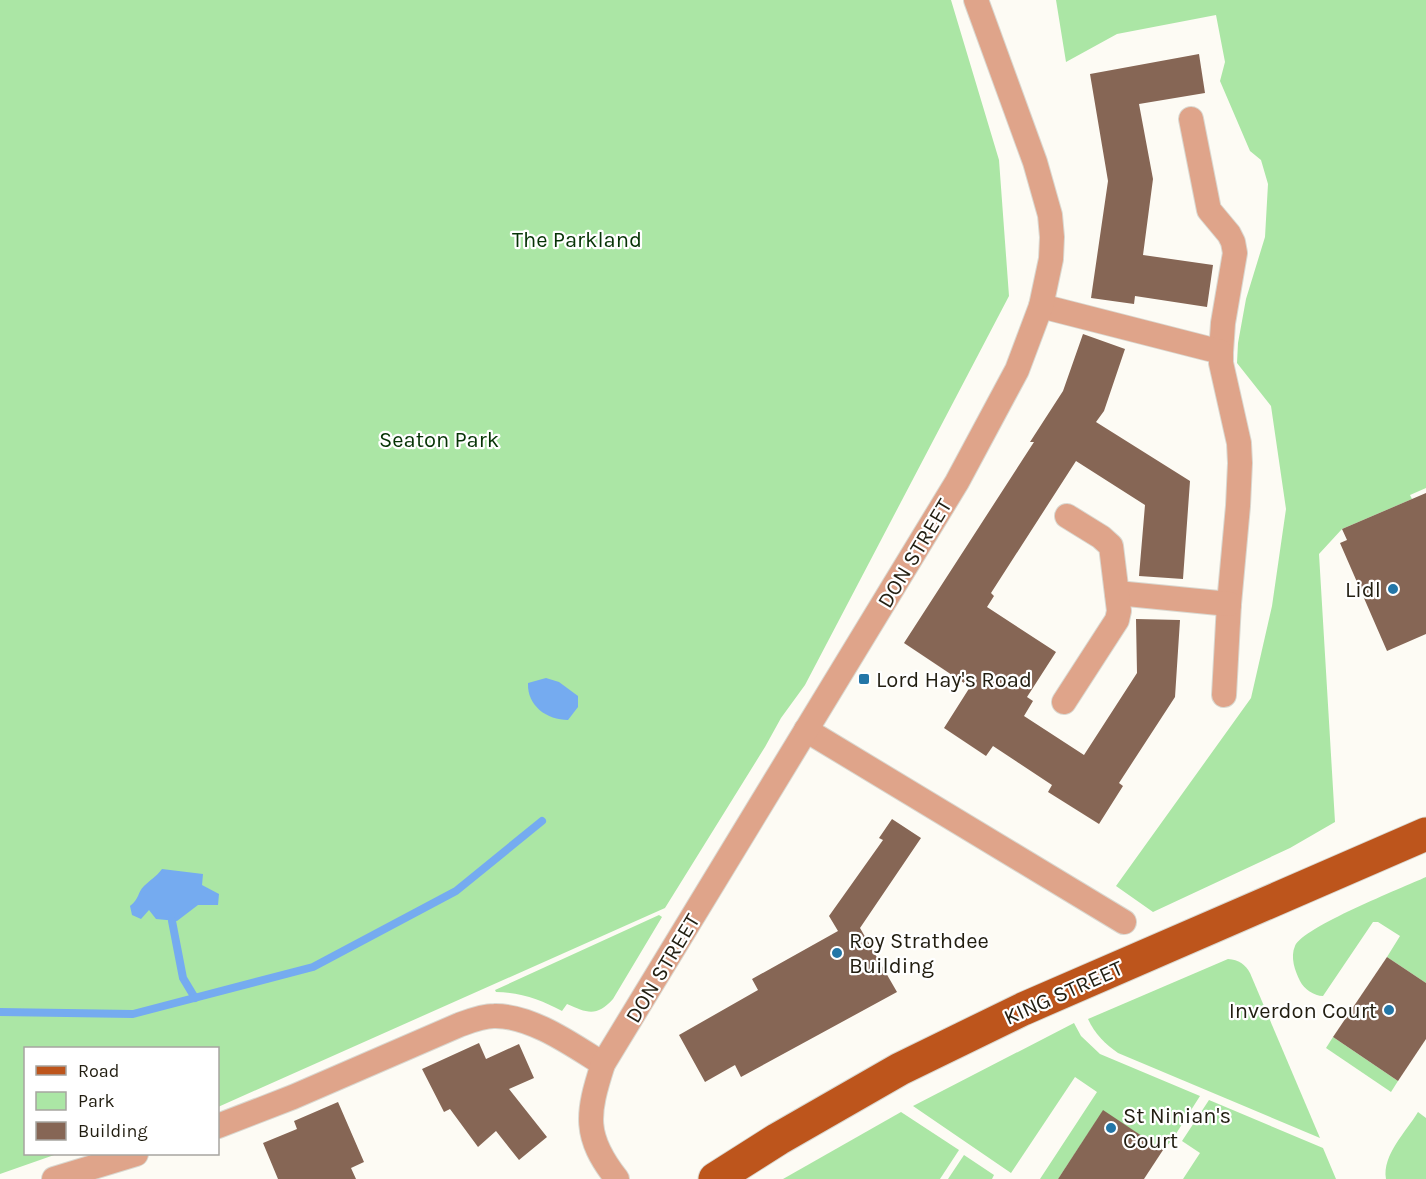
<svg xmlns="http://www.w3.org/2000/svg" width="1426" height="1179" font-family="Karla,sans-serif">
<style>
.green{fill:#abe6a5}
.water{fill:#75abf0}
.lines{fill:none;stroke-linecap:round;stroke-linejoin:round}
.stream{stroke:#75abf0;stroke-width:8}
.building{fill:#866655}
.minor-casing{stroke:#dad8d0;stroke-width:26}
.primary-casing{stroke:#dad8d0;stroke-width:35}
.minor{stroke:#dfa48a;stroke-width:24}
.primary{stroke:#bd551c;stroke-width:33}
.poi-dot{fill:#2376a7;stroke:#fff;stroke-width:2}
.labels{text-anchor:middle;stroke-width:4.5;stroke-linejoin:round;paint-order:stroke}
.park-label{font-size:22px;fill:#063305;stroke:#fff}
.street-label{font-size:22px;fill:#221e11;stroke:#fff}
.poi-label{font-size:22px;fill:#221e11;stroke:#fff;text-anchor:start}
</style>
<rect width="100%" height="100%" fill="#fdfbf4"/>
<g class="green">
<path d="M 0,0 L 951,0 L 999,160 L 1009,296 L 805,685 L 781,718 L 765,747 L 665,908 L 218,1107 L 218,1048 L 26,1048 L 26,1154 L 57,1154 L 0,1174 Z"/>
<path d="M 1056,0 L 1426,0 L 1426,488 L 1410,495 L 1412,499 L 1342,529 L 1319,554 L 1335,822 L 1290,848 L 1153,912 L 1116,886 L 1251,698 L 1272,606 L 1286,509 L 1271,406 L 1237,363 L 1238,343 L 1246,299 L 1265,237 L 1268,184 L 1261,160 L 1250,151 L 1220,81 L 1225,62 L 1216,15 L 1117,34 L 1066,62 Z"/>
<path d="M 1426,877 L 1426,983 L 1387,957 L 1400,936 L 1378,922 L 1373,922 L 1323,996 C 1314,996 1304,989 1300,981 C 1295,971 1290,957 1295,946 C 1303,927 1402,888 1426,877 Z"/>
<path d="M 659,915 L 662,917 L 613,999 C 597,1017 587,1013 567,1004 L 562,1011 C 542,1000 520,992 496,992 L 495,990 Z"/>
<path d="M 1228,959 C 1239,960 1245,964 1250,973 L 1320,1138 L 1118,1053 C 1105,1044 1095,1034 1088,1019 Z"/>
<path d="M 1074,1023 L 1081,1036 L 1100,1054 L 1200,1096 L 1172,1140 L 1163,1150 L 1103,1111 L 1058,1179 L 1040,1179 L 1097,1092 L 1075,1077 L 1011,1173 L 913,1106 Z"/>
<path d="M 1333,1037 L 1398,1081 L 1391,1092 L 1326,1048 Z"/>
<path d="M 1209,1100 L 1323,1148 L 1336,1179 L 1183,1179 L 1200,1153 L 1182,1141 Z"/>
<path d="M 901,1112 L 959,1150 L 940,1179 L 783,1179 Z"/>
<path d="M 1418,1112 L 1426,1118 L 1426,1179 L 1386,1179 C 1382,1155 1406,1132 1418,1112 Z"/>
<path d="M 964,1155 L 994,1175 L 992,1179 L 948,1179 Z"/>
</g>
<g class="water">
<path d="M 546,678 L 559,682 L 578,696 L 578,707 L 568,720 C 547,720 527,706 528,683 Z"/>
<path d="M 162,869 L 203,874 L 202,885 L 219,894 L 218,905 L 198,905 L 177,921 L 156,919 L 149,910 L 141,919 L 132,915 L 130,906 C 140,898 137,893 144,886 C 150,880 156,877 162,869 Z"/>
</g>
<g class="lines">
<g class="stream">
<path d="M 172,921 L 183,978 L 195,998"/>
<path d="M 0,1012 L 133,1014 L 313,967 L 456,891 L 542,821"/>
</g>
</g>
<g class="building">
<path d="M 1199,54 L 1205,93 L 1139,104 L 1153,179 L 1143,255 L 1213,265 L 1207,307 L 1135,296 L 1134,304 L 1091,298 L 1108,181 L 1090,74 Z"/>
<path d="M 1083,334 L 1125,349 L 1104,411 L 1096,422 L 1190,481 L 1183,579 L 1139,576 L 1145,505 L 1076,461 L 991,593 L 994,596 L 987,607 L 1056,652 L 1027,697 L 1033,701 L 1024,716 L 1084,755 L 1137,673 L 1136,619 L 1180,620 L 1175,697 L 1119,783 L 1123,786 L 1099,824 L 1048,792 L 1052,785 L 993,746 L 986,756 L 944,728 L 970,687 L 904,643 L 1034,442 L 1030,442 L 1063,391 Z"/>
<path d="M 1426,493 L 1426,634 L 1387,651 L 1340,543 L 1347,540 L 1342,529 Z"/>
<path d="M 892,819 L 921,838 L 860,928 L 897,992 L 741,1077 L 735,1065 L 705,1082 L 679,1035 L 758,990 L 752,979 L 838,931 L 829,916 L 883,840 L 879,838 Z"/>
<path d="M 1387,957 L 1426,983 L 1426,1039 L 1398,1081 L 1333,1037 Z"/>
<path d="M 479,1043 L 486,1059 L 519,1044 L 534,1078 L 509,1089 L 547,1137 L 519,1160 L 496,1131 L 478,1147 L 450,1109 L 444,1112 L 422,1069 Z"/>
<path d="M 338,1102 L 364,1162 L 351,1168 L 356,1179 L 278,1179 L 263,1143 L 297,1129 L 294,1121 Z"/>
<path d="M 1103,1110 L 1163,1150 L 1144,1179 L 1058,1179 Z"/>
</g>
<g class="lines">
<defs>
<g id="minor">
<path d="M 1191,119 L 1209,210 L 1229,234 L 1233,242 L 1235,253 L 1223,323 L 1221,352"/>
<path d="M 1041,306 L 1221,352 L 1221,363 L 1239,443 L 1240,463 L 1238,506 L 1229,604 L 1224,695"/>
<path d="M 1117,593 L 1229,604"/>
<path d="M 1064,702 L 1117,620 L 1119,611 L 1111,546 L 1101,537 L 1067,516"/>
<path d="M 806,730 L 1124,922"/>
<path d="M 218,1126 L 293,1097 L 459,1025 C 470,1021 482,1016 494,1016 C 531,1015 574,1046 603,1064"/>
<path d="M 54,1179 L 136,1154"/>
<path d="M 617,1179 C 583,1136 587,1114 603,1064 L 957,482 L 1017,370 L 1041,306 L 1051,259 L 1052,237 L 1050,215 L 1035,162 L 976,0"/>
</g>
<path id="primary" d="M 715,1179 L 778,1139 L 900,1069 L 1023,1009 L 1426,834"/>
</defs>
<use href="#minor" class="minor-casing"/>
<use href="#primary" class="primary-casing"/>
<use href="#minor" class="minor"/>
<use href="#primary" class="primary"/>
</g>
<g class="poi-dot">
<circle cx="1393" cy="589" r="6"/>
<rect x="858" y="673" width="12" height="12" rx="3"/>
<circle cx="837" cy="953" r="6"/>
<circle cx="1389" cy="1010" r="6"/>
<circle cx="1111" cy="1128" r="6"/>
</g>
<g class="labels">
<g class="park-label">
<text x="577" y="247">The Parkland</text>
<text x="439" y="447">Seaton Park</text>
</g>
<g class="street-label">
<text transform="translate(914 553) rotate(-59)" y="8">DON STREET</text>
<text transform="translate(662 968) rotate(-59)" y="8">DON STREET</text>
<text transform="translate(1063 992) rotate(-24)" y="8">KING STREET</text>
</g>
<g class="poi-label">
<text x="1381" y="597" text-anchor="end">Lidl</text>
<text x="876" y="687">Lord Hay's Road</text>
<text x="849" y="948">Roy Strathdee<tspan x="849" dy="25">Building</tspan></text>
<text x="1377" y="1018" text-anchor="end">Inverdon Court</text>
<text x="1123" y="1123">St Ninian's<tspan x="1123" dy="25">Court</tspan></text>
</g>
</g>
<rect x="24" y="1047" width="195" height="108" fill="#ffffff" stroke="#a7a5a0" stroke-width="1.5"/>
<rect x="36" y="1066" width="30" height="9" fill="#bd551c" stroke="#a7a5a0" stroke-width="1.5"/>
<text x="78" y="1077" font-size="18" fill="#221e11">Road</text>
<rect x="36" y="1092" width="30" height="18" fill="#abe6a5" stroke="#a7a5a0" stroke-width="1.5"/>
<text x="78" y="1107" font-size="18" fill="#221e11">Park</text>
<rect x="36" y="1122" width="30" height="18" fill="#866655" stroke="#a7a5a0" stroke-width="1.5"/>
<text x="78" y="1137" font-size="18" fill="#221e11">Building</text>
</svg>
